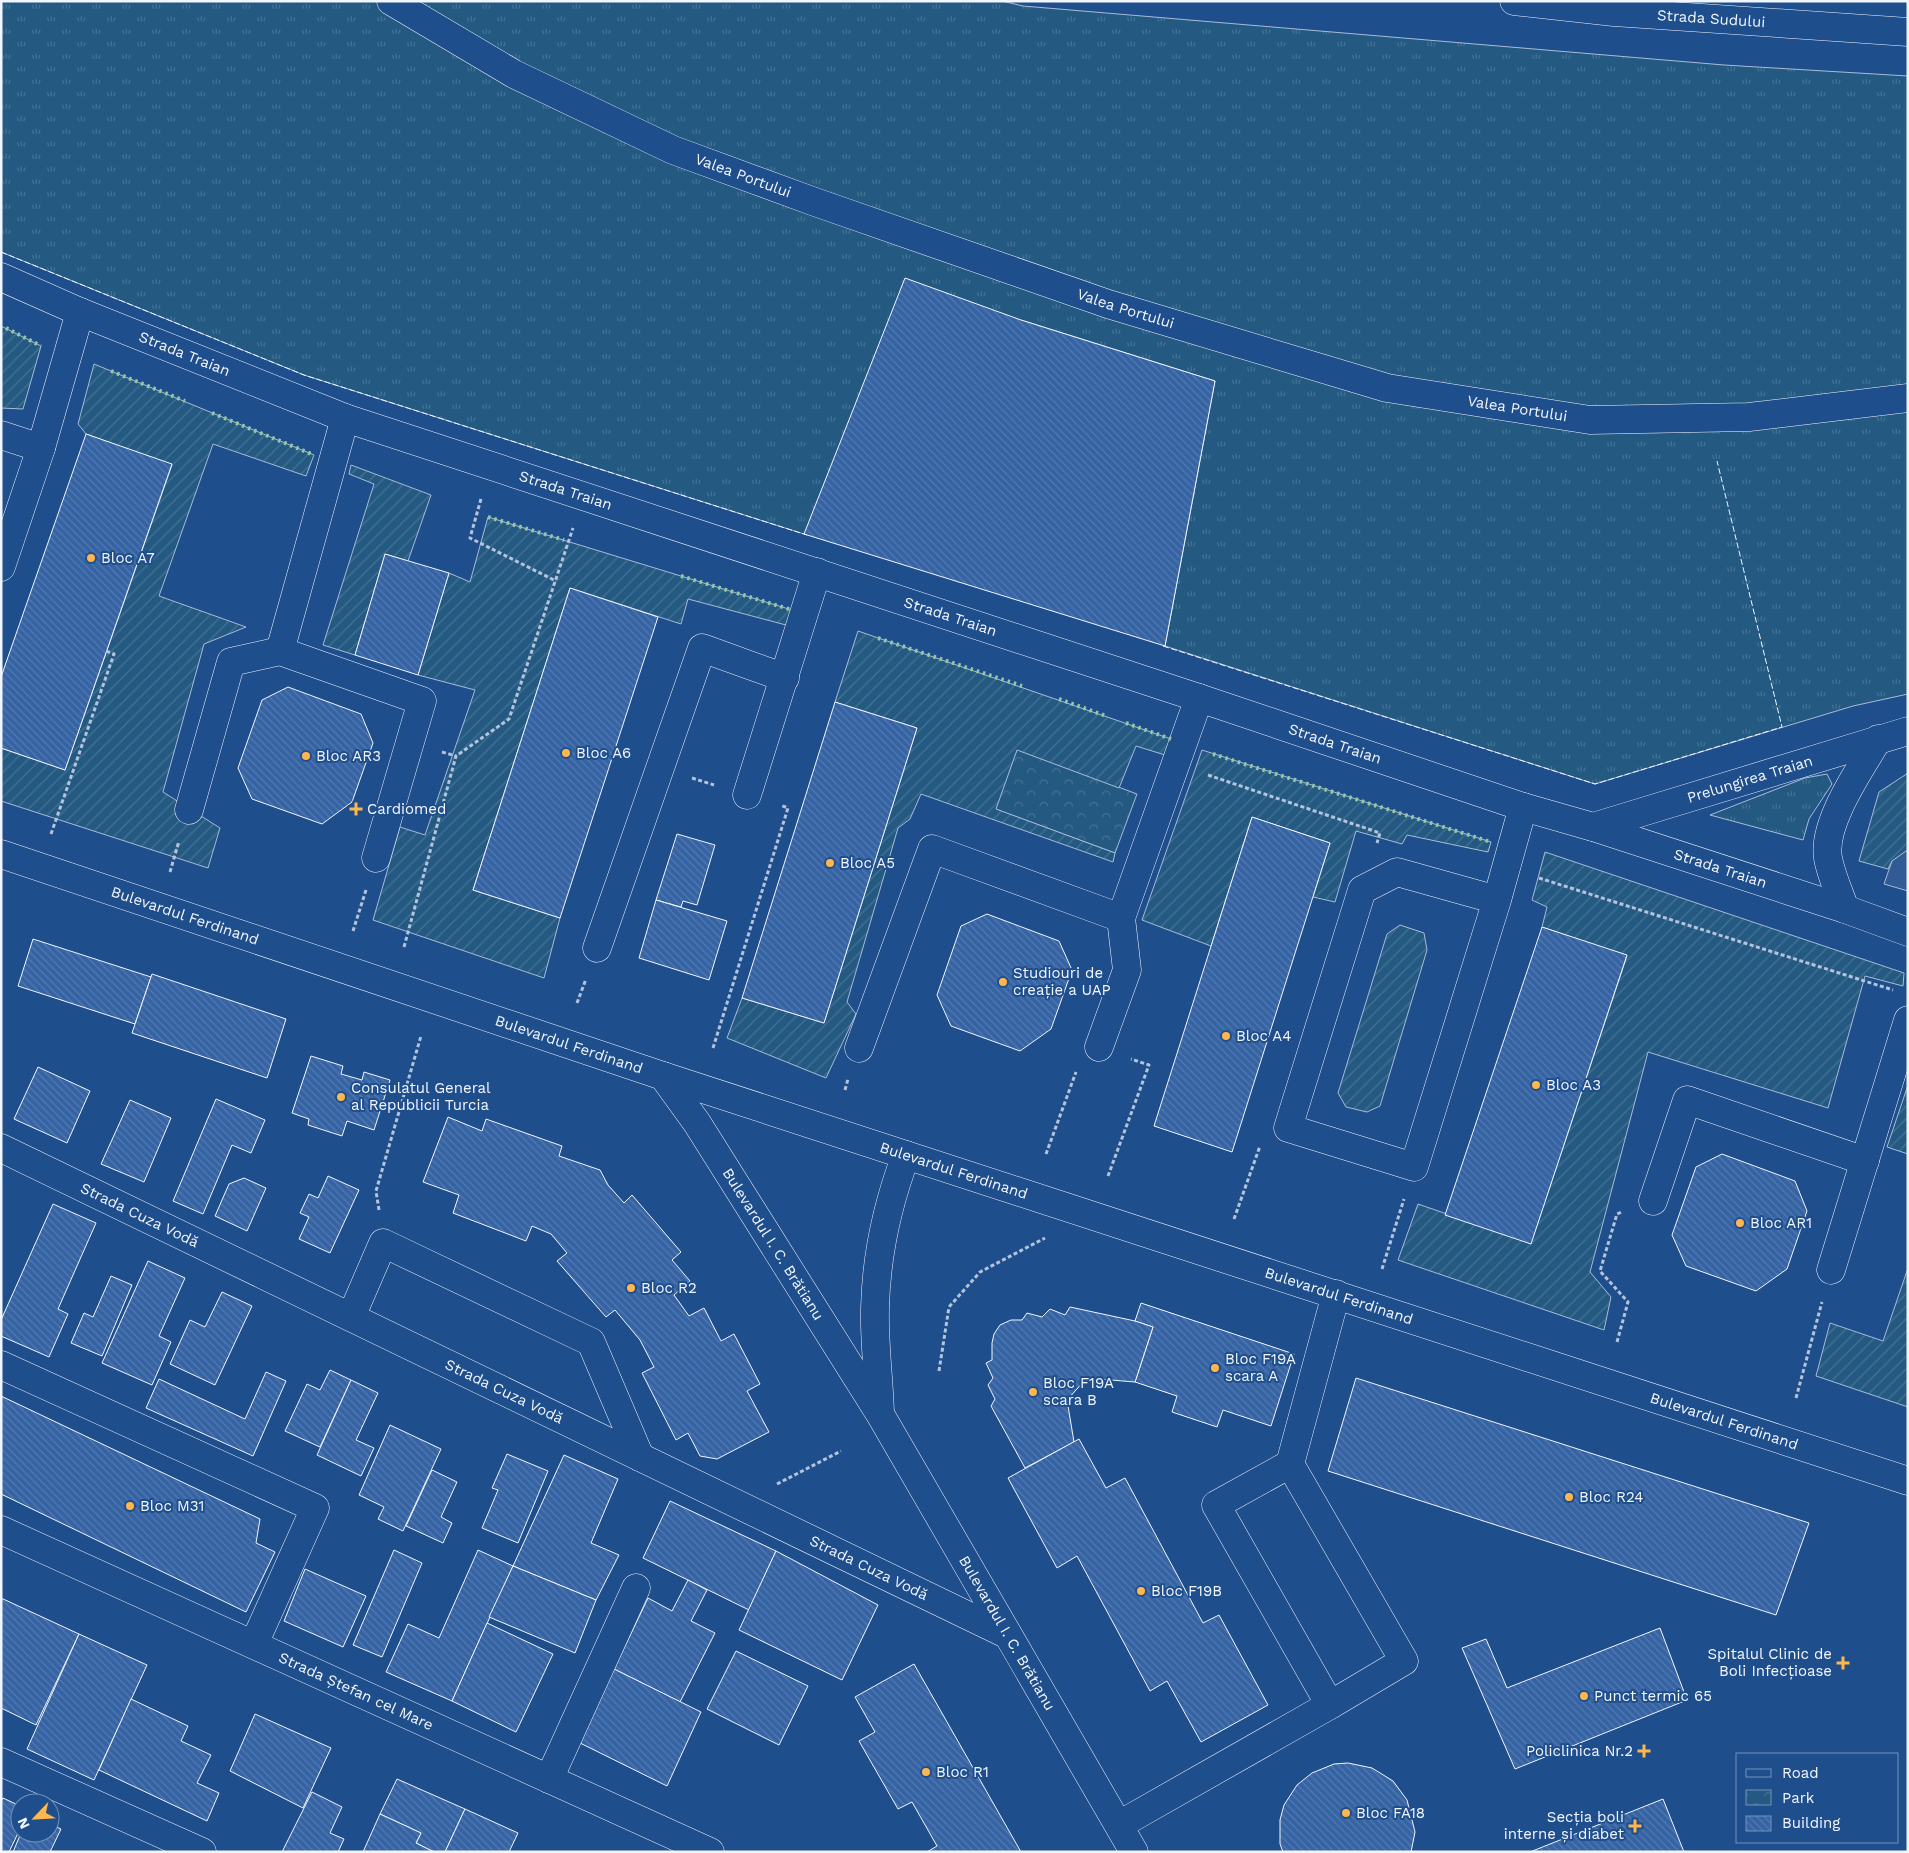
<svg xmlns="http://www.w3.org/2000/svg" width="1909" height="1853" font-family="'Work Sans',sans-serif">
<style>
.grass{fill:url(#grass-tufts);stroke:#a8bbd7}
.park{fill:url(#park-crowns);stroke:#a8bbd7}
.garden{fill:url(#garden-furrows);stroke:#a8bbd7}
.parking{fill:#305b95;stroke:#a8bbd7}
.building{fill:url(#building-back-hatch);stroke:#f2f6ff}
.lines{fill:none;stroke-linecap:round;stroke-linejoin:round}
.minor-casing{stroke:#f2f6ff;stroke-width:29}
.major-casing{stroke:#f2f6ff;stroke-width:29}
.path{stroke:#b3c4dc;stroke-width:3;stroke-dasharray:4 2.5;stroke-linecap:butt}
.minor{stroke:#1f4e8c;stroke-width:28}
.major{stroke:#1f4e8c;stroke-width:28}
.hedge{stroke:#97c8a6;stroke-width:4;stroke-dasharray:2.5 4;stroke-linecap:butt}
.fence{stroke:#f2f6ff;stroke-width:1;stroke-dasharray:6 2.5;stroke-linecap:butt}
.poi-dot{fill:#ffb74d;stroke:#1f4e8c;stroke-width:2}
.labels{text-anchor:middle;stroke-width:4;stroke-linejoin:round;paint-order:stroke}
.street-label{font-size:15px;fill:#f2f6ff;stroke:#1f4e8c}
.poi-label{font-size:15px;fill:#f2f6ff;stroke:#1f4e8c;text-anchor:start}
</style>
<defs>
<pattern id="grass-tufts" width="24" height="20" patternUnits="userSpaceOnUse" patternTransform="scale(1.25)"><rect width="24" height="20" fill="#245a82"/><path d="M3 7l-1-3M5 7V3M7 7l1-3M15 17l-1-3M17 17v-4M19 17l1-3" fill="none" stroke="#447295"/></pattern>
<pattern id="park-crowns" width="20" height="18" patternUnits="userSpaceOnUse" patternTransform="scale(1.25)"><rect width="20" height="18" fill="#245a82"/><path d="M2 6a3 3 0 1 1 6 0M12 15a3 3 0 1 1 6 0" fill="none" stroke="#447295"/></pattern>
<pattern id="garden-furrows" width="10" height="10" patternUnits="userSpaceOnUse" patternTransform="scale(1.25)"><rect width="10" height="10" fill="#245a82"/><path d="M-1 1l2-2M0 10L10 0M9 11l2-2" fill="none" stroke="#447295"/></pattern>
<pattern id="building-back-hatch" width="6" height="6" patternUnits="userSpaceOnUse" patternTransform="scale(1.25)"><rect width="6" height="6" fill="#3563a3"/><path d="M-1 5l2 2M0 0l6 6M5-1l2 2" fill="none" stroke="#537ab1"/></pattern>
</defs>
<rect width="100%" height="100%" fill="#1f4e8c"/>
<g class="grass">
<path d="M 1,1 L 1002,1 L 1023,6 L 1724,65 L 1908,76 L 1908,694 L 1853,706 L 1595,784 L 1165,646 L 1215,381 L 1021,320 L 804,534 L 304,375 L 1,252 Z"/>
<path d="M 1827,774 L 1832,784 L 1809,819 L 1803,840 L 1710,815 L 1805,778 Z"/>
</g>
<path class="park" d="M 1017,749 L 1137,794 L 1115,853 L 995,809 Z"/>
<g class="garden">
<path d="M 1,326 L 41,346 L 23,409 L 1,408 Z"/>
<path d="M 94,364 L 314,455 L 306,476 L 213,444 L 159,596 L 246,627 L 204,644 L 163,792 L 220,828 L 208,868 L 1,801 L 1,748 L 65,770 L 172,465 L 86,434 L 78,424 Z"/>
<path d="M 351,465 L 431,495 L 408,561 L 385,554 L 355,655 L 323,645 L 374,484 L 349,474 Z"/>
<path d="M 488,517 L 792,610 L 786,625 L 688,599 L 681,624 L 570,588 L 473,890 L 560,918 L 544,978 L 373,920 L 400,827 L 425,835 L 475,690 L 418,675 L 449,573 L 470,582 Z"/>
<path d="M 858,631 L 1171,739 L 1165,755 L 1136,746 L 1119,788 L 1017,750 L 996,809 L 1115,853 L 1113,862 L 921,794 L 910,819 L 898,828 L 847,1002 L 856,1014 L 826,1078 L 727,1038 L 742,998 L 824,1023 L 917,728 L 835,702 Z"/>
<path d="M 1202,750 L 1491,842 L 1488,852 L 1407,835 L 1402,844 L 1356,831 L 1335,902 L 1313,897 L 1330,843 L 1252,817 L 1211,946 L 1142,920 Z"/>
<path d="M 1908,773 L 1908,851 L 1892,861 L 1888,869 L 1859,861 L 1879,792 Z"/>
<path d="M 1545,852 L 1904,973 L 1903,986 L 1865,976 L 1828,1108 L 1648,1052 L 1590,1272 L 1611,1297 L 1604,1330 L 1398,1260 L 1418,1204 L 1531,1243 L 1627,956 L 1542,927 L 1547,907 L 1532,900 Z"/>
<path d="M 1400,925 L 1424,933 L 1427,950 L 1380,1106 L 1367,1112 L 1346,1107 L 1338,1093 L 1387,934 Z"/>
<path d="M 1908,1085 L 1908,1154 L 1887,1147 Z"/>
<path d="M 1908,1268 L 1908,1407 L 1816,1376 L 1830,1323 L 1883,1341 Z"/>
</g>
<path class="parking" d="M 1906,851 L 1908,851 L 1908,891 L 1884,884 L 1892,861 Z"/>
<g class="building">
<path d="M 905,278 L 1021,320 L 1215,381 L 1165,646 L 804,534 Z"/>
<path d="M 86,434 L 172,464 L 65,770 L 1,748 L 1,677 Z"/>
<path d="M 385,554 L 449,573 L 418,675 L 355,655 Z"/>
<path d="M 570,588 L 658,617 L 560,918 L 473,890 Z"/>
<path d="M 288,687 L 361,714 L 373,743 L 352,802 L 322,824 L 252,799 L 238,768 L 262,700 Z"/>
<path d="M 835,702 L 917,728 L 824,1023 L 742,998 Z"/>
<path d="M 1252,817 L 1330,843 L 1232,1152 L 1154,1126 Z"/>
<path d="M 677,834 L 715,845 L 697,905 L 683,901 L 681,907 L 656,900 Z"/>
<path d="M 656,900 L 727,921 L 709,980 L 639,958 Z"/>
<path d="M 987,914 L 1059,941 L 1072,970 L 1051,1029 L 1020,1051 L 951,1026 L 937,995 L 961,926 Z"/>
<path d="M 1542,927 L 1627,955 L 1531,1244 L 1445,1215 Z"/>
<path d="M 33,939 L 151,977 L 135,1024 L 18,986 Z"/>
<path d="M 152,974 L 286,1019 L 267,1078 L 132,1033 Z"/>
<path d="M 311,1056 L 343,1066 L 341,1074 L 362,1080 L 364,1072 L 390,1080 L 374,1130 L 347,1121 L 342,1136 L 308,1125 L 309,1119 L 292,1113 Z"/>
<path d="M 38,1067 L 90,1091 L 67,1143 L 14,1119 Z"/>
<path d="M 216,1099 L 265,1120 L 251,1153 L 232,1145 L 203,1214 L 173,1201 Z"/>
<path d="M 130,1100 L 171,1118 L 144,1182 L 101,1164 Z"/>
<path d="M 448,1117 L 482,1131 L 486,1119 L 562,1146 L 559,1156 L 600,1170 L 608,1185 L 624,1203 L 632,1195 L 681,1252 L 672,1260 L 690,1281 L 674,1295 L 689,1316 L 704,1308 L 721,1341 L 734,1334 L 760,1384 L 747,1391 L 769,1432 L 717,1459 L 700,1456 L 688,1433 L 676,1440 L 642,1373 L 654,1367 L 640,1340 L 615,1310 L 606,1317 L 557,1261 L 567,1253 L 551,1234 L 532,1226 L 526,1241 L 453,1213 L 459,1195 L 423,1182 Z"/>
<path d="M 1722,1154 L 1795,1181 L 1807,1211 L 1787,1269 L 1756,1291 L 1686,1266 L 1672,1235 L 1696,1167 Z"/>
<path d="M 328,1176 L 359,1190 L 330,1253 L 299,1239 L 309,1217 L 300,1213 L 309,1194 L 318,1198 Z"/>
<path d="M 244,1178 L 266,1188 L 247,1231 L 215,1216 L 229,1184 Z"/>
<path d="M 53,1204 L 96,1223 L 58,1309 L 68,1314 L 49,1357 L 1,1336 L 1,1320 Z"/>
<path d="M 148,1261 L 185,1278 L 159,1336 L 171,1342 L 152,1385 L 102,1363 Z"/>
<path d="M 111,1276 L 132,1285 L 102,1356 L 71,1343 L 84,1313 L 93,1317 Z"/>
<path d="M 222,1292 L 252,1306 L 215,1385 L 170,1364 L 190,1320 L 205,1327 Z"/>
<path d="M 1141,1303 L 1294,1354 L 1271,1426 L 1223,1410 L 1217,1427 L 1172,1412 L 1177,1396 L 1135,1382 L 1153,1327 L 1135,1321 Z"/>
<path d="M 1070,1307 L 1135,1321 L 1153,1327 L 1135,1382 L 1087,1378 L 1067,1400 L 1074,1442 L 1025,1468 L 991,1406 L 995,1399 L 988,1385 L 993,1378 L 986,1363 L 992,1360 L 992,1343 L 994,1334 L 1000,1325 L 1011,1320 L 1022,1320 L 1027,1313 L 1042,1317 L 1050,1309 L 1065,1315 Z"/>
<path d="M 330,1370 L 351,1380 L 320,1447 L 285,1431 L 307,1384 L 320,1390 Z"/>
<path d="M 266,1372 L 286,1381 L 253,1456 L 146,1408 L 159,1379 L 245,1419 Z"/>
<path d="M 1356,1378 L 1809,1523 L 1776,1615 L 1328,1471 Z"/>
<path d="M 351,1380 L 378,1393 L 356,1440 L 374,1448 L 361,1476 L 317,1455 Z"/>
<path d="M 1,1396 L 260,1519 L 256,1543 L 275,1552 L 246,1612 L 1,1494 Z"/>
<path d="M 390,1425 L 441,1449 L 403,1531 L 378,1519 L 384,1507 L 359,1495 Z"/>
<path d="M 1079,1439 L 1106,1488 L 1125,1478 L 1203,1623 L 1219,1615 L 1268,1705 L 1201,1742 L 1167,1681 L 1150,1691 L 1077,1556 L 1057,1568 L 1008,1478 Z"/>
<path d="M 507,1454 L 548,1471 L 518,1543 L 482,1528 L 498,1490 L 492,1488 Z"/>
<path d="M 564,1455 L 618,1479 L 591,1543 L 619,1555 L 596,1600 L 513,1566 Z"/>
<path d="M 432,1470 L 457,1482 L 441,1517 L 452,1523 L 443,1543 L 406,1526 Z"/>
<path d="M 670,1501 L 776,1551 L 749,1610 L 643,1558 Z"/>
<path d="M 394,1550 L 422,1563 L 382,1657 L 353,1645 Z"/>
<path d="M 478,1550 L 513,1566 L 452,1701 L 386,1672 L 408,1624 L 439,1638 Z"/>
<path d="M 776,1551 L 878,1605 L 842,1680 L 739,1630 Z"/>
<path d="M 513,1566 L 596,1600 L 575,1653 L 489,1617 Z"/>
<path d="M 305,1569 L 366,1596 L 343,1647 L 284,1621 Z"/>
<path d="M 688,1580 L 707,1590 L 691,1621 L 715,1633 L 680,1702 L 614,1669 L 648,1598 L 672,1611 Z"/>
<path d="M 1,1598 L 79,1634 L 36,1725 L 1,1708 Z"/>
<path d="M 487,1623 L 553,1654 L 516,1732 L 452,1701 Z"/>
<path d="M 1660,1628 L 1687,1700 L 1515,1769 L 1462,1648 L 1486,1639 L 1507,1688 Z"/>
<path d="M 79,1634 L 147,1665 L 94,1780 L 27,1749 Z"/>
<path d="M 736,1651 L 808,1686 L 779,1745 L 707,1709 Z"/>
<path d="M 914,1664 L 1021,1852 L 927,1852 L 937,1846 L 912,1802 L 898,1809 L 859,1741 L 875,1732 L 855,1697 Z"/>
<path d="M 614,1669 L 701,1712 L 667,1786 L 578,1742 Z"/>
<path d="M 131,1699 L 188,1726 L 181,1741 L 211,1755 L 197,1783 L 219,1793 L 207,1821 L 99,1770 Z"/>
<path d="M 255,1714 L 331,1748 L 303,1808 L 230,1771 Z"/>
<path d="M 1348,1763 L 1372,1768 L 1393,1781 L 1407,1800 L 1415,1832 L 1411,1852 L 1283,1852 L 1280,1844 L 1280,1820 L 1284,1805 L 1297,1785 L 1312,1773 L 1334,1764 Z"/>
<path d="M 397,1779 L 465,1809 L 445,1852 L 434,1852 L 416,1843 L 421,1833 L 380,1814 Z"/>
<path d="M 312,1792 L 342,1807 L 330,1833 L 344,1839 L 338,1852 L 282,1852 Z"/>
<path d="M 3,1798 L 20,1806 L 20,1829 L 9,1852 L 1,1852 L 1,1801 Z"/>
<path d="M 1663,1799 L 1684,1852 L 1530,1852 Z"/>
<path d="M 465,1809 L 518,1833 L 509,1852 L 445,1852 Z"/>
<path d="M 380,1814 L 421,1833 L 416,1843 L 434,1852 L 363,1852 Z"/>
<path d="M 50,1824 L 61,1829 L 50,1852 L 13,1852 L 21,1833 L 50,1833 Z"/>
</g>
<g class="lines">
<defs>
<g id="minor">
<path id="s1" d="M 391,1 L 514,74 L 673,150 L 815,202 L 1108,304 L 1387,388 L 1590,420 L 1749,417 L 1908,398"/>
<path id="s2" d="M 1514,1 L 1614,12 L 1908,32"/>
<path id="s3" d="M 1,277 L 80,312 L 345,418 L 1199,698 L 1523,807 L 1593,827 L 1845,909 L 1908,932"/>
<path d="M 1,435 L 41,448"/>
<path d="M 1,567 L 41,448 L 80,312"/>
<path d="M 280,651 L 345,418"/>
<path d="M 747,795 L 817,572"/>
<path d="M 189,810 L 231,662 L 280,651 L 422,701 L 376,858"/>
<path id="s4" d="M 1593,827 L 1908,731"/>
<path d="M 1497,900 L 1397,872 L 1362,890 L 1288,1128 L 1414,1167 L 1497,900 L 1523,807"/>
<path d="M 1845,909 C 1839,892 1831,875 1828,858 C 1822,823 1861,768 1878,739"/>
<path d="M 597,948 L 702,648 L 785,678"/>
<path d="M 1099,1047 L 1127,970 L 1121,918"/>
<path d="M 859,1048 L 932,849 L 1121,918 L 1199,698"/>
<path id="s5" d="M 1,1148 L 1008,1635"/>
<path d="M 1653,1201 L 1687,1100 L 1865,1161"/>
<path d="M 1831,1270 L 1908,1020"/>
<path d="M 351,1317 L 383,1243 L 591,1342 L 640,1457"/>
<path d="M 1,1365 L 315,1508 L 254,1644"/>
<path id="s6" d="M 1,1530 L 710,1852"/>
<path d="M 1330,1705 L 1404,1661 L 1290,1464 L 1336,1294"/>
<path d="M 1,1762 L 202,1852"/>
<path d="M 549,1779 L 636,1588"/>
<path d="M 1119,1825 L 1330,1705 L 1216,1505 L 1290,1464"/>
</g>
<g id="major">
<path id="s7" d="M 1,854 L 663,1076 L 1908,1481"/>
<path id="s8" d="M 663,1076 L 697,1123 L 880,1414 L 1134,1852"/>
<path d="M 880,1413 C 879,1378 874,1343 875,1309 C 876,1257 888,1203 906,1155"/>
</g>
</defs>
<use href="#minor" class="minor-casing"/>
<use href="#major" class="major-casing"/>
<g class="path">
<path d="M 481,499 L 470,538 L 556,581"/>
<path d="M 442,752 L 456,756"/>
<path d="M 1208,775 L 1380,833 L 1377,843"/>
<path d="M 692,778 L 714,785"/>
<path d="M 51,834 L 114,654 L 106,651"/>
<path d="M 170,872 L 179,841"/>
<path d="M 1539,878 L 1893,990"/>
<path d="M 353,931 L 366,890"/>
<path d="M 404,947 L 456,756 L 509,719 L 573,528"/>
<path d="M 577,1003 L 586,979"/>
<path d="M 713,1048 L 788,808 L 780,805"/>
<path d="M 845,1090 L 848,1079"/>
<path d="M 1046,1154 L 1076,1072"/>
<path d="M 1108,1176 L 1149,1065 L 1131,1059"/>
<path d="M 379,1210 L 376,1191 L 421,1036"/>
<path d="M 1234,1219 L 1260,1146"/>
<path d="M 1382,1269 L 1404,1199"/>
<path d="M 1617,1342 L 1628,1302 L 1600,1271 L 1617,1214 L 1622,1212"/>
<path d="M 939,1371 L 949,1307 L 980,1272 L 1045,1238"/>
<path d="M 1796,1398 L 1822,1302"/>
<path d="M 777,1484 L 841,1451"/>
</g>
<use href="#minor" class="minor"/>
<use href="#major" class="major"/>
<g class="hedge">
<path d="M 6,328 L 41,346"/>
<path d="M 111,371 L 185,401"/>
<path d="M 212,413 L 314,455"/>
<path d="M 488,517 L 564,540"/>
<path d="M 681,576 L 792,610"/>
<path d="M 878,638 L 1022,686"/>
<path d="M 1059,699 L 1106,716"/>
<path d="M 1126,723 L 1171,739"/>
<path d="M 1213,754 L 1491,842"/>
</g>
<g class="fence">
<path d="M 1,252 L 304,375 L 807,535"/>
<path d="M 1163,646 L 1595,784 L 1782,727 L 1717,461"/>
</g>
</g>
<g class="poi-dot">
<circle cx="91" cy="558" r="5"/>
<circle cx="566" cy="753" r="5"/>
<circle cx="306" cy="756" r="5"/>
<path d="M353.5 801.5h5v5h5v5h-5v5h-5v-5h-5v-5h5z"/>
<circle cx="830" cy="863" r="5"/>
<circle cx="1003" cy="982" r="5"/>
<circle cx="1226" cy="1036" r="5"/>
<circle cx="1536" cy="1085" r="5"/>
<circle cx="341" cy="1097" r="5"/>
<circle cx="1740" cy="1223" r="5"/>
<circle cx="631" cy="1288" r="5"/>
<circle cx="1215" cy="1368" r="5"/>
<circle cx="1033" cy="1392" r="5"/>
<circle cx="1569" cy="1497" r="5"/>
<circle cx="130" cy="1506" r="5"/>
<circle cx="1141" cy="1591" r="5"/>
<path d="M1840.5 1655.5h5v5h5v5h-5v5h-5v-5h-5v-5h5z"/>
<circle cx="1584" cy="1696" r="5"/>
<path d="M1641.5 1743.5h5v5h5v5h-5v5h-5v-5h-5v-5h5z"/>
<circle cx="926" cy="1772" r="5"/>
<circle cx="1346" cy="1813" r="5"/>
<path d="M1632.5 1818.5h5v5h5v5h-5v5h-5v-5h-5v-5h5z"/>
</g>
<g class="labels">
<g class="street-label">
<text dy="5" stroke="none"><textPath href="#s2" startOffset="198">Strada Sudului</textPath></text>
<text dy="5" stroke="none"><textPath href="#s1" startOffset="394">Valea Portului</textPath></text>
<text dy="5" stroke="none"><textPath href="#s1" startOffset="799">Valea Portului</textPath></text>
<text dy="5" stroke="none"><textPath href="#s3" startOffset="199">Strada Traian</textPath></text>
<text dy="5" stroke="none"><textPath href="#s1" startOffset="1204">Valea Portului</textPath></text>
<text dy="5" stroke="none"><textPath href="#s3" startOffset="604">Strada Traian</textPath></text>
<text dy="5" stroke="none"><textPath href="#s3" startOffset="1009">Strada Traian</textPath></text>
<text dy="5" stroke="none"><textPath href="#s3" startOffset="1414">Strada Traian</textPath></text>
<text dy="5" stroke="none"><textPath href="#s4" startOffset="164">Prelungirea Traian</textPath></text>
<text dy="5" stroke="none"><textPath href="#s3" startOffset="1819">Strada Traian</textPath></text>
<text dy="5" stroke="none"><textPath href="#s7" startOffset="194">Bulevardul Ferdinand</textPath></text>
<text dy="5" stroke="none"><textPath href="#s7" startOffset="599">Bulevardul Ferdinand</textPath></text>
<text dy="5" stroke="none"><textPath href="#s7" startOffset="1004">Bulevardul Ferdinand</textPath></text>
<text dy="5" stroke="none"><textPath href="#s5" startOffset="154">Strada Cuza Vodă</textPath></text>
<text dy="5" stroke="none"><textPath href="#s8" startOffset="201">Bulevardul I. C. Brătianu</textPath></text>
<text dy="5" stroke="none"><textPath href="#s7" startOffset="1409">Bulevardul Ferdinand</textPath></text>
<text dy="5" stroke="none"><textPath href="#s5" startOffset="559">Strada Cuza Vodă</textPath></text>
<text dy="5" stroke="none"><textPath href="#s7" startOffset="1814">Bulevardul Ferdinand</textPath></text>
<text dy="5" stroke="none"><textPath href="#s5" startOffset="964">Strada Cuza Vodă</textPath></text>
<text dy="5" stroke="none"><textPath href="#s8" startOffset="655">Bulevardul I. C. Brătianu</textPath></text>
<text dy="5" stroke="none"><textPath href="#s6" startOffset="390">Strada Ștefan cel Mare</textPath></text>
</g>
<g class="poi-label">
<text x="101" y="563">Bloc A7</text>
<text x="576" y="758">Bloc A6</text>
<text x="316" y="761">Bloc AR3</text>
<text x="367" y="814">Cardiomed</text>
<text x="840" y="868">Bloc A5</text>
<text x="1013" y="978">Studiouri de<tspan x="1013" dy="17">creație a UAP</tspan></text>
<text x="1236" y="1041">Bloc A4</text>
<text x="1546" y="1090">Bloc A3</text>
<text x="351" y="1093">Consulatul General<tspan x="351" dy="17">al Republicii Turcia</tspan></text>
<text x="1750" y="1228">Bloc AR1</text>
<text x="641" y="1293">Bloc R2</text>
<text x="1225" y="1364">Bloc F19A<tspan x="1225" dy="17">scara A</tspan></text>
<text x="1043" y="1388">Bloc F19A<tspan x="1043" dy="17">scara B</tspan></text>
<text x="1579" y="1502">Bloc R24</text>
<text x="140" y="1511">Bloc M31</text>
<text x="1151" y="1596">Bloc F19B</text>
<text x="1832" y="1659" text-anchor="end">Spitalul Clinic de<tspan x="1832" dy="17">Boli Infecțioase</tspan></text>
<text x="1594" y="1701">Punct termic 65</text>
<text x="1633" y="1756" text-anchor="end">Policlinica Nr.2</text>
<text x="936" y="1777">Bloc R1</text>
<text x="1356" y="1818">Bloc FA18</text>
<text x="1624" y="1822" text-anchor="end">Secția boli<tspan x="1624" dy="17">interne și diabet</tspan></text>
</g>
</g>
<rect width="1909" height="1853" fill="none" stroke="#f2f6ff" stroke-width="5"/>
<rect x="1736" y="1753" width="162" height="90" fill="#1f4e8c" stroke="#7391ba"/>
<rect x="1746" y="1769" width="25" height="8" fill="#1f4e8c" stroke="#7391ba"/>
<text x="1782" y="1778" font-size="15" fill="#f2f6ff">Road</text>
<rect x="1746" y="1790" width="25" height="15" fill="url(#park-crowns)" stroke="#7391ba"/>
<text x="1782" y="1803" font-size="15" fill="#f2f6ff">Park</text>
<rect x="1746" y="1816" width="25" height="15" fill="url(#building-back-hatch)" stroke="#7391ba"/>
<text x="1782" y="1828" font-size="15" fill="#f2f6ff">Building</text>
<g transform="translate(35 1818) rotate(245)"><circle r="24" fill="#1f4e8c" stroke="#7391ba"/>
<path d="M0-4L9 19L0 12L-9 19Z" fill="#ffb74d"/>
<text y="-8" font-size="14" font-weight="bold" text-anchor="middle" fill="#f2f6ff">N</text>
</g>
</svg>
